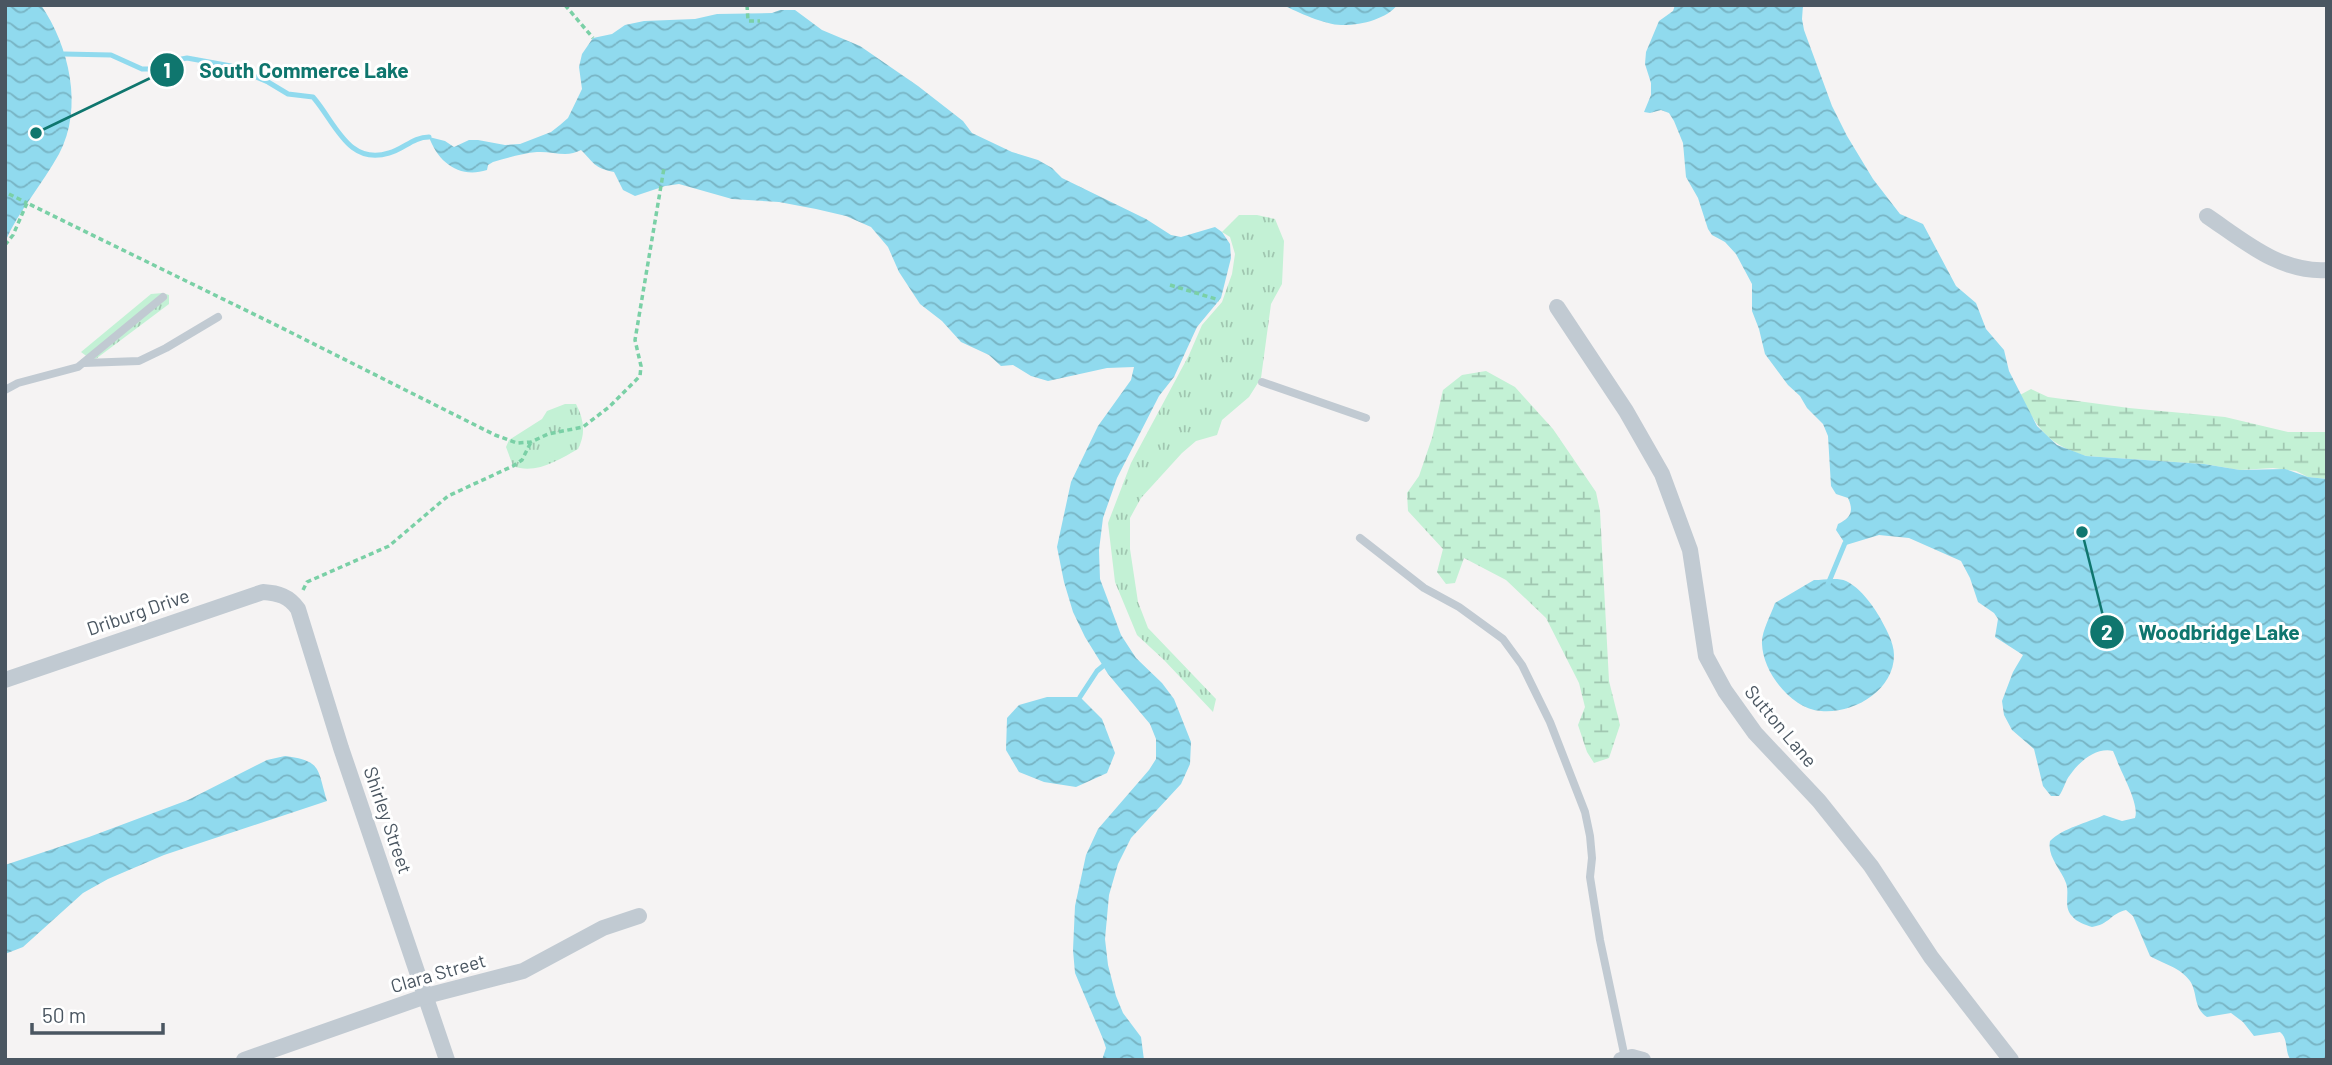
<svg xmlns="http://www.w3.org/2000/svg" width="2332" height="1065" font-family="Barlow,sans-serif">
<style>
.grass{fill:url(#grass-tufts)}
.wetland{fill:url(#wetland-marsh)}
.water{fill:url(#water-waves)}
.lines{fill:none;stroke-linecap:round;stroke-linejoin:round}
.stream{stroke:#90daee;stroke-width:5}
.path{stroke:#7ad0a6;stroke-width:3.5;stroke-dasharray:5 3.5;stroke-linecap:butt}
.lane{stroke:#c1cad2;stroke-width:8}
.street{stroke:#c1cad2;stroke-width:16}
.labels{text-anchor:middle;stroke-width:6;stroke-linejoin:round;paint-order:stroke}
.street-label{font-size:19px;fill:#4a5661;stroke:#fff}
.leader{fill:none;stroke:#0f766e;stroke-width:2.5}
.callout-dot{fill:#0f766e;stroke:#fff;stroke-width:2.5}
.mark-label{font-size:21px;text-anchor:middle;font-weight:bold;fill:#fff}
.callout-label{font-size:21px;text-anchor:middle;font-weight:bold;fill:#0f766e;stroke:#fff;stroke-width:6;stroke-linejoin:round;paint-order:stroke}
</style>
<defs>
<pattern id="grass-tufts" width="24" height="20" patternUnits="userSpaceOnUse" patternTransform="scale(1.75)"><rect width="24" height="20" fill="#c3f1d5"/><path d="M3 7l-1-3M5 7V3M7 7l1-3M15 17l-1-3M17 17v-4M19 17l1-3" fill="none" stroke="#a0c6b0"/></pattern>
<pattern id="wetland-marsh" width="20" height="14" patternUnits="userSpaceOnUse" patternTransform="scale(1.75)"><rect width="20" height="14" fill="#c3f1d5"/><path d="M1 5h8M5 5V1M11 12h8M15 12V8" fill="none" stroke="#a0c6b0"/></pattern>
<pattern id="water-waves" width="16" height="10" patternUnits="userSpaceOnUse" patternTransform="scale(1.75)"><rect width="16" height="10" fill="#90daee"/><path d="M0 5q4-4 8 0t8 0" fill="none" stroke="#78b4c4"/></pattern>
</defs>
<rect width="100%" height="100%" fill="#f5f3f3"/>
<g class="grass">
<path d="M 1239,215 L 1257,215 L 1275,219 L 1284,241 L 1282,284 L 1271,304 L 1261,378 L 1249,397 L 1222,420 L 1217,435 L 1196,441 L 1182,453 L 1141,498 L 1130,518 L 1130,549 L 1138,602 L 1148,628 L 1216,699 L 1213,712 L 1164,660 L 1137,635 L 1115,582 L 1108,523 L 1131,463 L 1189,355 L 1202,325 L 1222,302 L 1232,274 L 1235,254 L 1230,237 L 1222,232 Z"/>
<path d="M 163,293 L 169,295 L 169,304 L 93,361 L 81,352 L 151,294 Z"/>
<path d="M 565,404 L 576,404 C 584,419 586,434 578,449 C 559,460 535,475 513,466 L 506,447 L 509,440 L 542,419 L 547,411 Z"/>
</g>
<g class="wetland">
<path d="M 1486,371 L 1515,387 L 1553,429 L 1596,492 L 1600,511 L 1609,681 L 1620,725 L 1609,758 L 1594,763 L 1587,752 L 1578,725 L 1585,707 L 1579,683 L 1546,618 L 1506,580 L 1464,558 L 1455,583 L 1446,584 L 1437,572 L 1443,549 L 1408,511 L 1407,493 L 1419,476 L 1432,438 L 1443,390 L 1462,375 Z"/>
<path d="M 2031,389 L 2048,397 L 2129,408 L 2225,417 L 2288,432 L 2327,432 L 2327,479 L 2308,477 L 2296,471 L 2273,468 L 2240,470 L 2204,464 L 2086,456 C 2047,444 2038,429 2020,395 Z"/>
</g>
<g class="water">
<path d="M 5,5 L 41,5 C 69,46 84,108 59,154 C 42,185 19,210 5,242 Z"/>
<path d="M 1283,5 L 1397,5 C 1387,19 1359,26 1341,25 C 1326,25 1297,12 1283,5 Z"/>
<path d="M 1675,5 L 1803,5 L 1802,19 L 1804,30 L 1832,106 L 1847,136 L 1873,179 L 1900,214 L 1923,224 L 1956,286 L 1976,303 L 1986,329 L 2004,350 L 2009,371 L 2037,426 L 2057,445 L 2086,456 L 2204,464 L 2240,470 L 2285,469 L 2308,477 L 2327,479 L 2327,1060 L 2291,1060 C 2284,1051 2289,1039 2280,1032 L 2254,1036 L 2243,1022 L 2231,1013 L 2207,1017 C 2193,1008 2198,993 2190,981 C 2180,967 2163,964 2150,956 L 2133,916 L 2126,910 C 2110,914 2110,924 2092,927 C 2086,925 2076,922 2072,916 C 2063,907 2070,894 2066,883 C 2061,869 2047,857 2050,841 C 2063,828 2087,823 2104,815 L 2122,821 L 2135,818 C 2140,804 2121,773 2116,758 L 2113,751 C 2096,747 2079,762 2070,775 C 2065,781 2064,789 2059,796 L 2051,796 L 2043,786 L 2034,749 L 2012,730 L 2004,715 L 2002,701 L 2013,672 L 2023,655 L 1995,637 L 1998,619 L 1994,613 L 1978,602 L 1970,578 L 1961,561 L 1909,538 L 1879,535 L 1846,545 L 1836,530 L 1838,524 C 1851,518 1854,511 1848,498 L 1836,494 L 1831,486 L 1828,436 L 1823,424 L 1807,408 L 1800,396 L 1788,385 L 1765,354 L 1759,329 L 1752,311 L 1752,284 L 1736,254 L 1725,242 L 1712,235 L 1708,229 L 1698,198 L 1686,177 L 1683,143 L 1674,121 L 1669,113 L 1661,110 L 1650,113 L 1644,112 L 1651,95 L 1651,83 L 1645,64 L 1646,52 L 1659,21 L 1673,11 Z"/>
<path d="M 780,10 L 795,10 L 822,30 L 860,46 L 918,86 L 963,121 L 972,133 L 1012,152 L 1038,160 L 1052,168 L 1062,178 L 1146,219 L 1171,235 L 1181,237 L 1215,227 L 1222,232 L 1230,244 L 1231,258 L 1221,298 L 1197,327 L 1174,377 L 1159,396 L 1117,478 L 1103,518 L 1099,550 L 1100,579 L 1121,635 L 1136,658 L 1162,683 L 1174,699 L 1191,742 L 1190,764 L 1181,784 L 1131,838 L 1118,864 L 1109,895 L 1105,939 L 1108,965 L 1116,996 L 1123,1013 L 1141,1037 L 1144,1060 L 1102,1060 L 1106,1048 L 1103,1039 L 1075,973 L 1073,950 L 1075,906 L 1086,855 L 1098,829 L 1149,770 L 1156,759 L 1156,739 L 1150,724 L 1108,674 L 1085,637 L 1073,612 L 1064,582 L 1057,547 L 1071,482 L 1098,426 L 1131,380 L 1134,367 L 1107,368 L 1048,381 L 1031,376 L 1013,365 L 1001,366 L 989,355 L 961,342 L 942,321 L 920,304 L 899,272 L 888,247 L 871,227 L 846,216 L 816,209 L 779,202 L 732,199 L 679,184 L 665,186 L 635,196 L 623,190 L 614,172 C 594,168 594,163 581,150 C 567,158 553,151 537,152 C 523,153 508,158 493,162 L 488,165 L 487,170 C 459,179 438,162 429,137 L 445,141 L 454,147 L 469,140 L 478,140 L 505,145 L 520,144 L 551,132 L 560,125 L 568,118 L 582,89 L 579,67 L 582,54 L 593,38 L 612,34 L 625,25 L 644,21 L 695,19 L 717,14 L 772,13 Z"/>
<path d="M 1814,580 C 1823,580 1838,577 1846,581 C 1859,587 1872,604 1879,616 C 1885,627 1894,642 1894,655 C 1894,691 1853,714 1821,711 C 1792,709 1763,673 1762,644 C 1761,632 1771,615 1775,603 Z"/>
<path d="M 1047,697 L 1080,697 L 1102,719 L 1115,753 L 1107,773 L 1076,787 L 1044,782 L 1019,772 L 1006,750 L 1007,718 L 1019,705 Z"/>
<path d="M 285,756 C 322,761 317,768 327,801 L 164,855 L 108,879 L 83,893 L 23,947 L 5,954 L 5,865 L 89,837 L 188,800 L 267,760 Z"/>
</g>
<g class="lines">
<g class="stream">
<path d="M 64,54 L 111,55 L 142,69 L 150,69 L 171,61 L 187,58 L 231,66 L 268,82 L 288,94 L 313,97 C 335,122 348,166 389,153 C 404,149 413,137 429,137"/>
<path d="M 1828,584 L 1845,543"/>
<path d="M 1080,697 L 1097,671 L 1103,666"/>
</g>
<g class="path">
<path d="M 565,5 L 593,38"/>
<path d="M 747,5 L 748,21 L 760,21"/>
<path d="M 9,194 L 27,203"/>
<path d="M 5,245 L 13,235 L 27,203 L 280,327 L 495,435 L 517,443 L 531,442 L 548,434 L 583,427 L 609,407 L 640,376 L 641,366 L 635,340 L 664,168"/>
<path d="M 1170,285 L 1219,300"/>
<path d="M 303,590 L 307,582 L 389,546 L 448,496 L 513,466 L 522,460 L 531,442"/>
</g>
<g class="lane">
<path d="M 84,363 L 139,361 L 166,348 L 218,317"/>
<path d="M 1262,382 L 1366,418"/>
<path d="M 5,390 L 18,383 L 78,367 L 163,297"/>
<path d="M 1360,538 L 1424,588 L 1459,607 L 1503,639 L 1522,665 L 1550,722 L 1585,812 L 1590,836 L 1592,858 L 1590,877 L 1600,940 L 1625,1058"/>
</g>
<g class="street">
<path d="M 2207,216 C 2244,241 2280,273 2327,270"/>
<path d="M 1557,307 L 1626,411 L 1662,474 L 1690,550 L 1706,656 L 1725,691 L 1755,733 L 1819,801 L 1871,866 L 1931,957 L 2011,1060"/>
<path d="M 5,680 L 263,592 C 278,593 289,596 298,609 L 341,748 L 447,1060"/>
<path d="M 244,1060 L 426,996 L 523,971 L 603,928 L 639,916"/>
<path d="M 1621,1060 L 1632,1057 L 1643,1060"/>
</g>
</g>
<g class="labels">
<g class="street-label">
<text transform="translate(138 612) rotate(-19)" y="7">Driburg Drive</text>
<text transform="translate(1781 726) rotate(50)" y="7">Sutton Lane</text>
<text transform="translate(388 820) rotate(71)" y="7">Shirley Street</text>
<text transform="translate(438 973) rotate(-16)" y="7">Clara Street</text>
</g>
</g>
<path class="leader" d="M36 133L167 70M2082 532L2107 632"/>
<g class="callout-dot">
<circle cx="36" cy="133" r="7"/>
<circle cx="2082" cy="532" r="7"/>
<circle cx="167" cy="70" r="18"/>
<circle cx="2107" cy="632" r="18"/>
</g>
<g class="mark-label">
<text x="167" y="78">1</text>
<text x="2107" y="640">2</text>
</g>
<g class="callout-label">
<text x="304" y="78">South Commerce Lake</text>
<text x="2219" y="640">Woodbridge Lake</text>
</g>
<rect width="2332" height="1065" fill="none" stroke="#4a5661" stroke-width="14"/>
<path d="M32 1023v10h131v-10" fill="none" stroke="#4a5661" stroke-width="3.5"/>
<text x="42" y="1023" font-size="21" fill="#4a5661" stroke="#ffffff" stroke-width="5" paint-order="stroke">50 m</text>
</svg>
